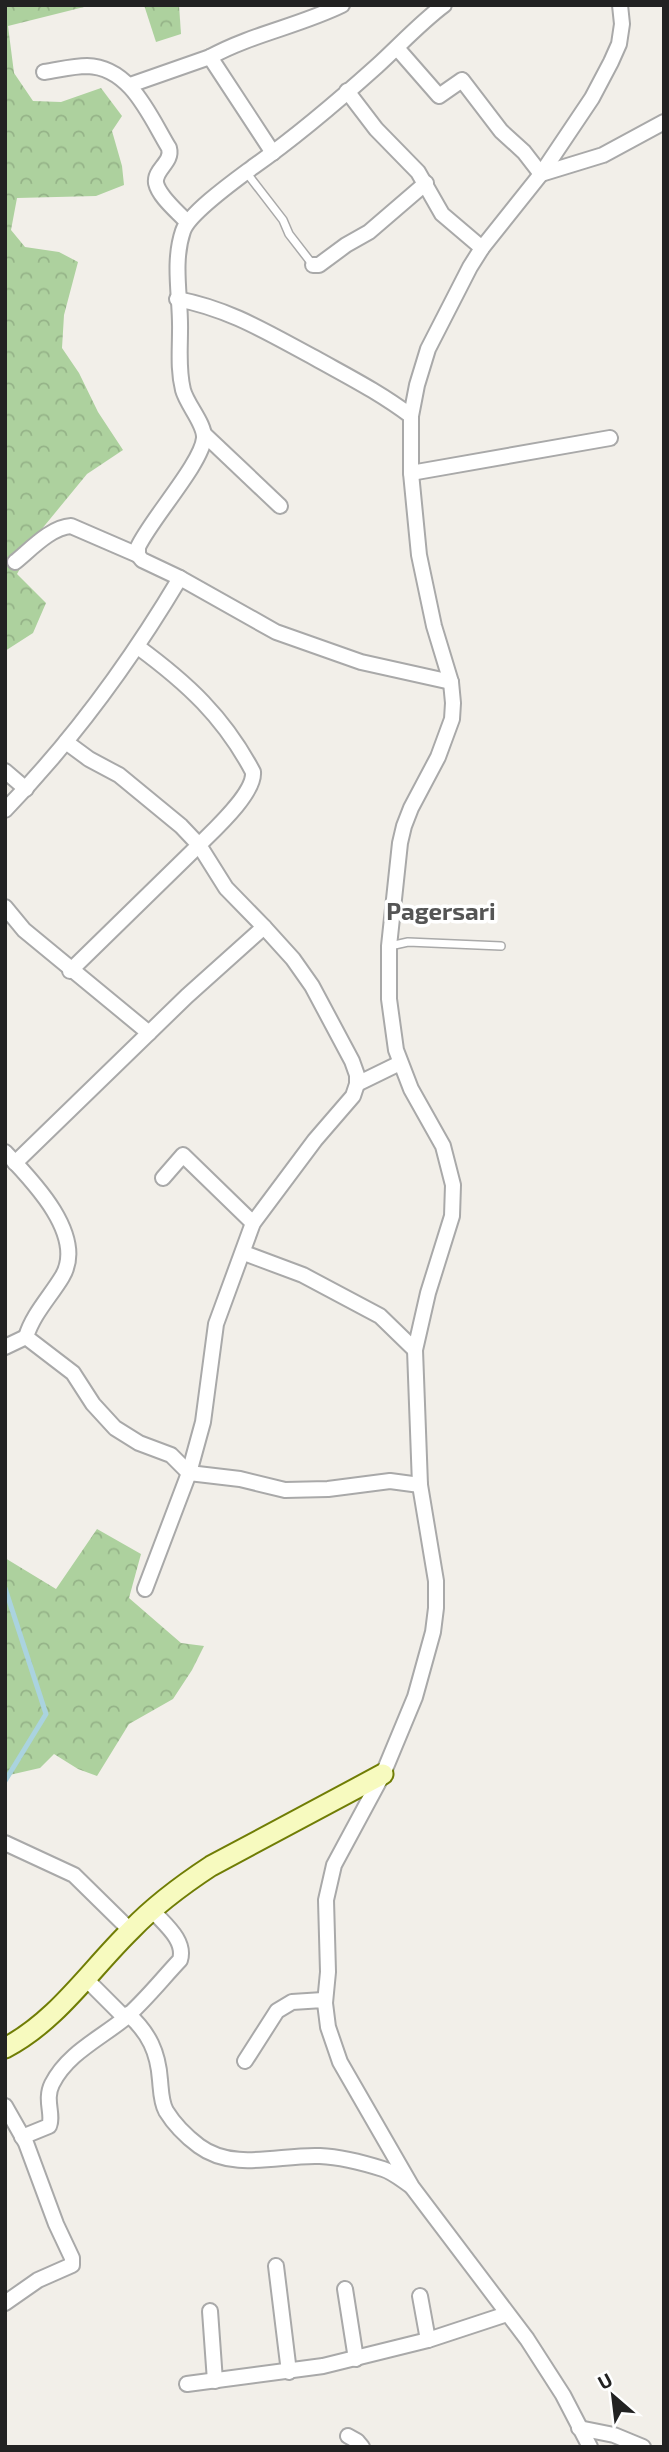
<svg xmlns="http://www.w3.org/2000/svg" width="669" height="2452" font-family="'Exo 2',sans-serif">
<style>
.forest{fill:url(#forest-crowns)}
.lines{fill:none;stroke-linecap:round;stroke-linejoin:round}
.stream{stroke:#aad3df;stroke-width:5}
.lane-casing{stroke:#a9a9a9;stroke-width:10}
.street-casing{stroke:#a9a9a9;stroke-width:18}
.secondary-casing{stroke:#707d05;stroke-width:23}
.lane{stroke:#fff;stroke-width:7}
.street{stroke:#fff;stroke-width:14}
.secondary{stroke:#f7fabf;stroke-width:19}
.labels{text-anchor:middle;stroke-width:7;stroke-linejoin:round;paint-order:stroke}
.quarter-label{font-size:24px;font-weight:bold;fill:#555;stroke:#fff}
</style>
<defs>
<pattern id="forest-crowns" width="20" height="18" patternUnits="userSpaceOnUse" patternTransform="scale(1.75)"><rect width="20" height="18" fill="#add19e"/><path d="M2 6a3 3 0 1 1 6 0M12 15a3 3 0 1 1 6 0" fill="none" stroke="#95b388"/></pattern>
</defs>
<rect width="100%" height="100%" fill="#f2efe9"/>
<g class="forest">
<path d="M 5,5 L 92,5 L 8,26 L 14,73 L 33,101 L 61,102 L 101,88 L 122,116 L 112,131 L 122,166 L 124,185 L 96,196 L 17,198 L 11,230 L 25,247 L 59,252 L 78,262 L 64,315 L 62,348 L 79,373 L 98,412 L 123,450 L 87,474 L 41,530 L 17,574 L 46,603 L 33,633 L 5,651 Z"/>
<path d="M 144,5 L 179,5 L 181,34 L 156,42 Z"/>
<path d="M 97,1529 L 141,1554 L 129,1598 L 181,1643 L 204,1646 L 192,1670 L 173,1699 L 129,1724 L 97,1776 L 78,1769 L 54,1754 L 40,1768 L 5,1776 L 5,1558 L 56,1589 Z"/>
</g>
<g class="lines">
<path class="stream" d="M 5,1588 L 46,1714 L 5,1781"/>
<defs>
<g id="lane">
<path d="M 246,172 L 283,220 L 289,234 L 313,265"/>
<path d="M 390,946 L 408,942 L 501,946"/>
</g>
<g id="street">
<path d="M 397,48 L 439,96 L 462,80 L 501,131 L 524,152 L 541,174 L 603,155 L 664,122"/>
<path d="M 44,72 C 58,70 73,66 87,66 C 131,67 150,117 169,148 C 173,163 154,169 156,183 C 159,197 178,212 187,222"/>
<path d="M 130,85 L 210,57"/>
<path d="M 347,91 L 376,129 L 418,172 L 442,214 L 482,248"/>
<path d="M 273,153 L 210,57 C 252,34 299,26 342,5"/>
<path d="M 313,265 L 319,265 L 346,245 L 369,232 L 426,183"/>
<path d="M 177,299 C 230,309 268,333 315,358 C 349,377 379,392 411,416"/>
<path d="M 204,434 L 280,506"/>
<path d="M 411,473 L 610,438"/>
<path d="M 15,562 C 30,550 51,527 71,526 L 138,555"/>
<path d="M 180,578 L 142,560 L 138,555 L 138,547 C 151,519 202,463 204,438 C 205,424 187,405 183,390 C 178,370 180,351 180,331 C 181,299 172,263 183,231 C 189,213 237,179 253,167 C 296,137 338,101 377,66 C 399,46 420,23 444,5"/>
<path d="M 138,647 C 187,683 224,717 253,772 C 255,793 214,830 199,845 L 226,888 L 264,927 L 293,959 L 312,986 L 352,1061 L 357,1075 L 357,1084 L 353,1096 L 315,1140 L 253,1223 L 216,1324 L 203,1422 L 189,1473 L 145,1589"/>
<path d="M 66,742 L 89,759 L 119,775 L 181,826 L 199,845 L 70,971"/>
<path d="M 5,771 L 26,789"/>
<path d="M 5,810 C 73,740 130,662 180,578 L 276,632 L 361,662 L 451,682"/>
<path d="M 5,907 L 24,930 L 149,1033"/>
<path d="M 357,1084 L 400,1063"/>
<path d="M 5,1152 C 32,1180 87,1236 62,1277 C 50,1297 33,1314 26,1337 L 73,1373 L 93,1404 L 115,1428 L 139,1443 L 171,1455 L 189,1473 L 240,1479 L 285,1490 L 328,1489 L 390,1481 L 420,1485"/>
<path d="M 15,1163 L 187,996 L 264,927"/>
<path d="M 163,1178 L 183,1155 L 253,1223"/>
<path d="M 244,1253 L 303,1275 L 380,1316 L 415,1350"/>
<path d="M 5,1347 L 26,1337"/>
<path d="M 5,1843 L 74,1875 L 130,1930"/>
<path d="M 85,1978 L 125,2018"/>
<path d="M 128,2014 C 149,2033 158,2052 160,2080 C 161,2090 161,2102 166,2111 C 174,2124 187,2137 199,2146 C 234,2172 281,2154 320,2156 C 340,2157 364,2163 383,2169 C 393,2172 402,2180 411,2186"/>
<path d="M 245,2061 L 277,2011 L 292,2002 L 323,2000 L 325,2003"/>
<path d="M 5,2106 L 26,2143 L 56,2224 L 72,2258 L 72,2265 L 38,2280 L 5,2303"/>
<path d="M 22,2137 L 49,2126 C 54,2115 44,2100 52,2084 C 67,2054 99,2039 124,2019 C 144,2002 162,1979 180,1960 C 186,1940 164,1924 152,1910"/>
<path d="M 276,2266 L 289,2372"/>
<path d="M 345,2289 L 356,2359"/>
<path d="M 420,2296 L 428,2340"/>
<path d="M 210,2311 L 215,2381"/>
<path d="M 187,2384 L 323,2366 L 428,2340 L 507,2314"/>
<path d="M 579,2428 L 614,2435 L 643,2447"/>
<path d="M 348,2436 L 357,2441 L 362,2447"/>
<path d="M 590,2447 L 563,2395 L 527,2339 L 412,2187 L 340,2062 L 328,2027 L 325,2003 L 328,1972 L 326,1900 L 334,1865 L 383,1774 L 415,1697 L 433,1632 L 436,1608 L 436,1581 L 420,1485 L 415,1350 L 428,1293 L 452,1216 L 453,1185 L 443,1146 L 411,1089 L 396,1050 L 389,999 L 389,946 L 400,843 L 404,826 L 411,808 L 438,757 L 452,719 L 453,703 L 451,682 L 434,626 L 419,555 L 411,473 L 411,416 L 417,385 L 428,349 L 470,267 L 482,248 L 541,174 L 592,98 L 611,62 L 619,44 L 622,24 L 620,5"/>
</g>
<path id="secondary" d="M 5,2048 C 57,2021 90,1970 131,1930 C 155,1905 182,1885 211,1866 L 383,1774"/>
</defs>
<use href="#lane" class="lane-casing"/>
<use href="#street" class="street-casing"/>
<use href="#secondary" class="secondary-casing"/>
<use href="#lane" class="lane"/>
<use href="#street" class="street"/>
<use href="#secondary" class="secondary"/>
</g>
<g class="labels">
<g class="quarter-label">
<text x="441" y="920">Pagersari</text>
</g>
</g>
<rect width="669" height="2452" fill="none" stroke="#222222" stroke-width="14"/>
<g transform="translate(613 2396) rotate(332)" stroke="#ffffff" stroke-width="5" paint-order="stroke">
<path d="M0-5L12 26L0 18L-12 26Z" fill="#222222"/>
<text y="-10" font-size="19" font-weight="bold" text-anchor="middle" fill="#222222">U</text>
</g>
</svg>
